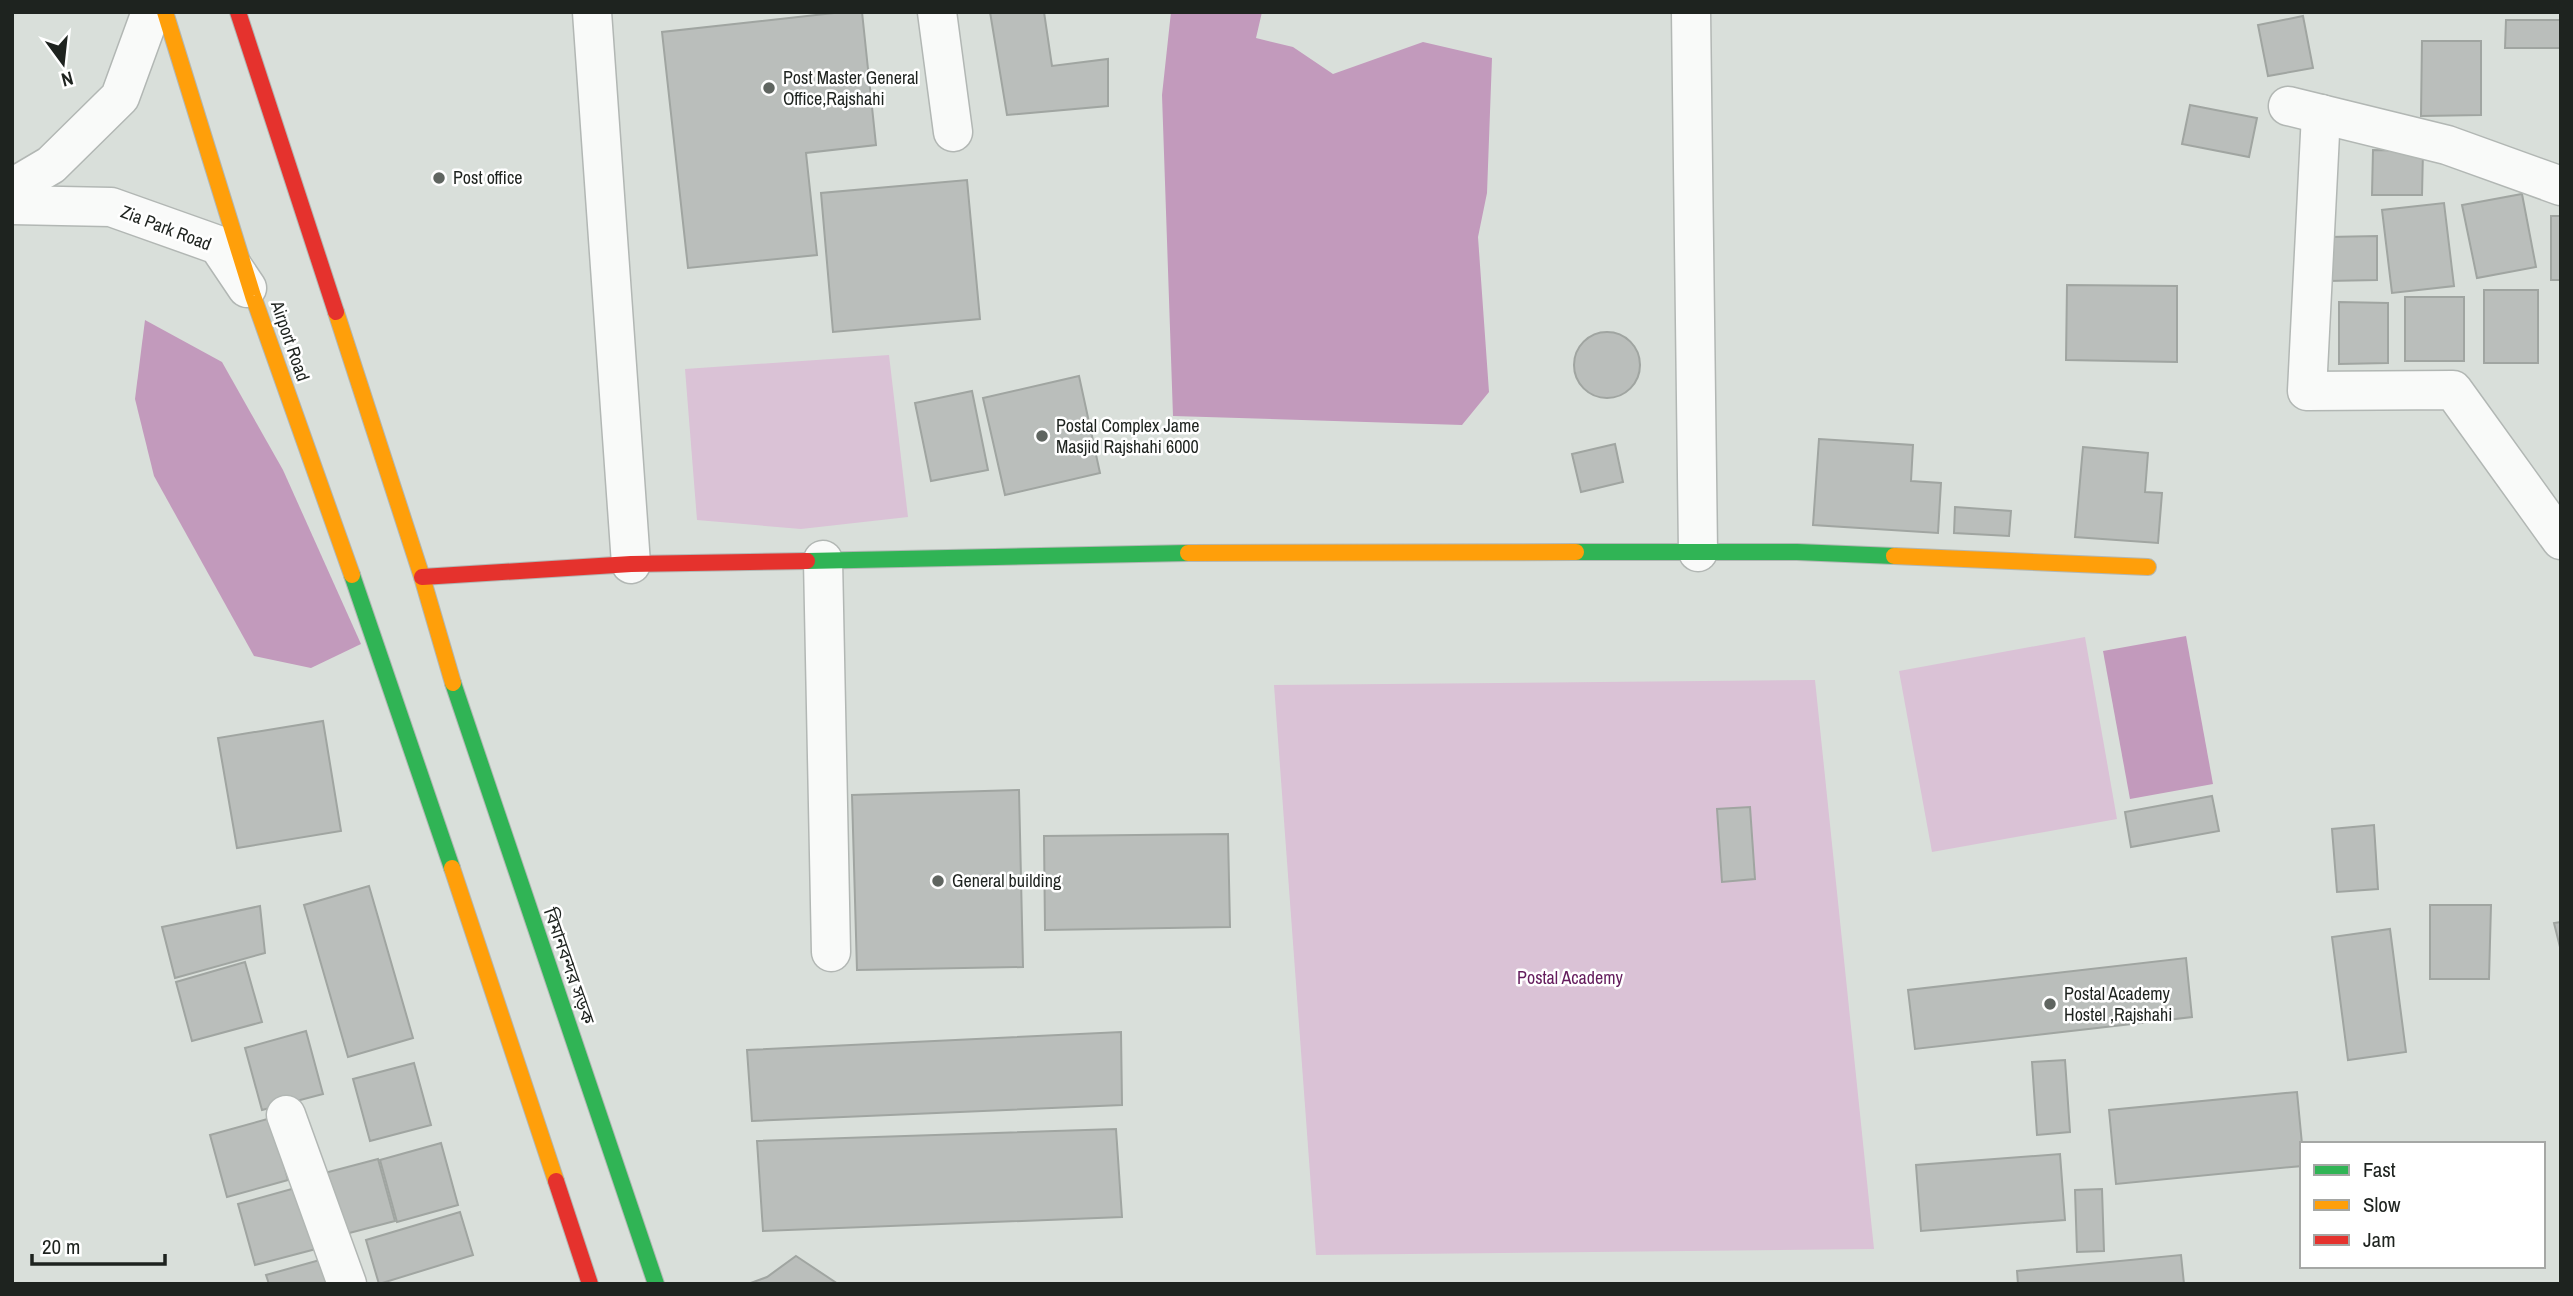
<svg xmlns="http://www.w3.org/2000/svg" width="2573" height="1296" font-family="'Archivo Narrow','Noto Sans Bengali',sans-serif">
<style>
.green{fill:#dac2d6}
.water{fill:#c29abc}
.building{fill:#babebb;stroke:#a0a5a1;stroke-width:2}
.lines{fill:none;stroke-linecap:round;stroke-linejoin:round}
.street-casing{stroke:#b2b7b4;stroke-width:41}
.fast-casing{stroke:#b2b7b4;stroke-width:18}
.slow-casing{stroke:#b2b7b4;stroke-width:18}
.jam-casing{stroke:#b2b7b4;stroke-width:18}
.street{stroke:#f9faf9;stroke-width:38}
.fast{stroke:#30b455;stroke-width:16}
.slow{stroke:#ff9f0a;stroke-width:16}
.jam{stroke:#e5322d;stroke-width:16}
.poi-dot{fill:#5f6560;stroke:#fff;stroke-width:2.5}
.labels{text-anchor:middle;stroke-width:5;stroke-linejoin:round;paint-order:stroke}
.poi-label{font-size:18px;fill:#1e231f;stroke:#fff;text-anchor:start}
.street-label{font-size:18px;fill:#1e231f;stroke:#fff}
.park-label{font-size:18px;fill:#641d5d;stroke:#fff}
</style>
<rect width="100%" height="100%" fill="#d9dfda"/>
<g class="green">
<path d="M 889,355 L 908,517 L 801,529 L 697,520 L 685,369 Z"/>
<path d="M 2085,637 L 2117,819 L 1932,852 L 1899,671 Z"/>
<path d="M 1815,680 L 1874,1249 L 1316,1255 L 1274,685 Z"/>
</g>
<g class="water">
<path d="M 1171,12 L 1262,12 L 1256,38 L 1293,47 L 1333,74 L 1423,42 L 1492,58 L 1487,193 L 1478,237 L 1489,392 L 1462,425 L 1173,416 L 1162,95 Z"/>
<path d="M 145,320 L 222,362 L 283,470 L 361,644 L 311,668 L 254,656 L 154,476 L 135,399 Z"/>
<path d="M 2186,636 L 2213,784 L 2130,799 L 2103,651 Z"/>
</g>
<g class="building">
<path d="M 843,12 L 862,12 L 876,145 L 806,153 L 817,255 L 688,268 L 662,32 Z"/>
<path d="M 990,12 L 1044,12 L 1052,66 L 1108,59 L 1108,106 L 1007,115 Z"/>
<path d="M 2303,16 L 2313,68 L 2268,76 L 2258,25 Z"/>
<path d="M 2506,20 L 2561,20 L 2561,48 L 2505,48 Z"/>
<path d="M 2422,41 L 2481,41 L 2481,115 L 2421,116 Z"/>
<path d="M 2190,105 L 2257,118 L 2249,157 L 2182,144 Z"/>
<path d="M 2373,150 L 2423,151 L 2422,195 L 2372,195 Z"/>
<path d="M 967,180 L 980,319 L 833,332 L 821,193 Z"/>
<path d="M 2522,194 L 2536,267 L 2477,278 L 2462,205 Z"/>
<path d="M 2444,203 L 2454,286 L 2392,293 L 2382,210 Z"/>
<rect x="2551" y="216" width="10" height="64"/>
<path d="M 2377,236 L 2377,280 L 2327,281 L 2328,237 Z"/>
<path d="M 2067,285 L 2177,286 L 2177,362 L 2066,360 Z"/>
<rect x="2484" y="290" width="54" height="73"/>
<rect x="2405" y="297" width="59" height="64"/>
<path d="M 2339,302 L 2388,303 L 2388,363 L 2339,364 Z"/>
<circle cx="1607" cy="365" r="33"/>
<path d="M 1079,376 L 1100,473 L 1005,495 L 983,398 Z"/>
<path d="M 972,391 L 988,470 L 931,481 L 915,403 Z"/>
<path d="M 1819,439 L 1913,445 L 1911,481 L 1941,483 L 1938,533 L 1813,525 Z"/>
<path d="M 1615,444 L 1623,482 L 1581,492 L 1572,454 Z"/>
<path d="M 2083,447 L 2148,453 L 2145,492 L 2162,493 L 2158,543 L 2075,537 Z"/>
<path d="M 1955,507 L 2011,511 L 2009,536 L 1954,533 Z"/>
<path d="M 323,721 L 341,831 L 237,848 L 218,738 Z"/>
<path d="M 1019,790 L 1023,967 L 857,970 L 852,795 Z"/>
<path d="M 2212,796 L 2219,831 L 2131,847 L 2125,812 Z"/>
<path d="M 1750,807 L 1755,879 L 1722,882 L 1717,809 Z"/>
<path d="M 2374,825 L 2378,889 L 2337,892 L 2332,829 Z"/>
<path d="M 1228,834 L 1230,927 L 1045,930 L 1044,836 Z"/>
<path d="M 369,886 L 413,1038 L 348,1057 L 304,905 Z"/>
<path d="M 2430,905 L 2491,905 L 2489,979 L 2430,979 Z"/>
<path d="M 260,906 L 265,953 L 175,978 L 162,927 Z"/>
<path d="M 2561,922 L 2561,951 L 2554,923 Z"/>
<path d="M 2390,929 L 2406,1052 L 2348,1060 L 2332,937 Z"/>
<path d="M 2186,958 L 2192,1017 L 1915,1049 L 1908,990 Z"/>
<path d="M 245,962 L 262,1022 L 192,1041 L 176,982 Z"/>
<path d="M 306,1031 L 323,1094 L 262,1110 L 245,1048 Z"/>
<path d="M 1121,1032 L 1122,1105 L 752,1121 L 747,1050 Z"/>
<path d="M 2065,1060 L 2070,1132 L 2037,1135 L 2032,1062 Z"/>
<path d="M 414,1063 L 431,1125 L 370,1141 L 353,1079 Z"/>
<path d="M 2297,1092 L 2302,1144 L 2302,1166 L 2116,1184 L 2109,1110 Z"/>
<path d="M 271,1118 L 288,1180 L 227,1197 L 210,1135 Z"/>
<path d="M 1116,1129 L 1122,1217 L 763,1231 L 757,1141 Z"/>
<path d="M 441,1143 L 458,1205 L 397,1222 L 380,1160 Z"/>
<path d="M 2060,1154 L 2065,1220 L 1921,1231 L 1916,1165 Z"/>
<path d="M 378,1159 L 395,1221 L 334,1237 L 317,1175 Z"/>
<path d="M 299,1187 L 316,1249 L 255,1265 L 238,1204 Z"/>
<path d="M 2102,1189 L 2104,1251 L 2077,1252 L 2075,1190 Z"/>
<path d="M 460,1212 L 473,1255 L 379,1284 L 366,1240 Z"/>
<path d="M 2181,1255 L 2184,1284 L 2018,1284 L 2017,1271 Z"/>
<path d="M 796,1256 L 838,1284 L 748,1284 L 767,1277 Z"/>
<path d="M 327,1258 L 334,1284 L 269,1284 L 266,1275 Z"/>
</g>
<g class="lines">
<defs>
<g id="street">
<path d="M 592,12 L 631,564"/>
<path d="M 937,12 L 953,132"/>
<path d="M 1691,12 L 1698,552"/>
<path d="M 2288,106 L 2447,145 L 2561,186"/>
<path d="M 2321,114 L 2307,391 L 2453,390 L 2561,540"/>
<path d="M 12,188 L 51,165 L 120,97 L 151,12"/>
<path d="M 12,205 L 111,207 L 218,245 L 247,288"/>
<path d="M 823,560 L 831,952"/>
<path d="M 286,1115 L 347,1284"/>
</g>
<g id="fast">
<path d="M 1576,552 L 1797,552 L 1894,556"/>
<path d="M 807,561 L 1188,553"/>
<path d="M 352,575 L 452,868"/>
<path d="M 453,683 L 656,1284"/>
</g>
<g id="slow">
<path d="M 165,12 L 253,296 L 352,575"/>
<path d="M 336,312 L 422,577 L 453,683"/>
<path d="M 1188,553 L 1576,552"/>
<path d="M 1894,556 L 2148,567"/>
<path d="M 452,868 L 556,1181"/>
</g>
<g id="jam">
<path d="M 238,12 L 336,312"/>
<path d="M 422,577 L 631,564 L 807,561"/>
<path d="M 556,1181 L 590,1284"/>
</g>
</defs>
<use href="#street" class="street-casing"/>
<use href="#fast" class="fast-casing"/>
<use href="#slow" class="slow-casing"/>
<use href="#jam" class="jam-casing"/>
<use href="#street" class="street"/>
<use href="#fast" class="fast"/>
<use href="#slow" class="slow"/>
<use href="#jam" class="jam"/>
</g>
<g class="poi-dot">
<circle cx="769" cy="88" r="7"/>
<circle cx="439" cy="178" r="7"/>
<circle cx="1042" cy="436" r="7"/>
<circle cx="938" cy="881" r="7"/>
<circle cx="2050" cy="1004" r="7"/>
</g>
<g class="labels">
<g class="poi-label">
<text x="783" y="84">Post Master General<tspan x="783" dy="21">Office,Rajshahi</tspan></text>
<text x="453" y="184">Post office</text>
<text x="1056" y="432">Postal Complex Jame<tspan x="1056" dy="21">Masjid Rajshahi 6000</tspan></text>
<text x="952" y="887">General building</text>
<text x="2064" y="1000">Postal Academy<tspan x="2064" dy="21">Hostel ,Rajshahi</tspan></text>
</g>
<g class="street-label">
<text transform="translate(166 228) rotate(21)" y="6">Zia Park Road</text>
<text transform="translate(290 341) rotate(71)" y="6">Airport Road</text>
<text transform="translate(569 966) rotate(71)" y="6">বিমানবন্দর সড়ক</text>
</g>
<g class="park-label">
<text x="1570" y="984">Postal Academy</text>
</g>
</g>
<rect width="2573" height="1296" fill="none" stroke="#1e231f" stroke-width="28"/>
<rect x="2300" y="1142" width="245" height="126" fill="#ffffff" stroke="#a5a7a5" stroke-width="2"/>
<rect x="2314" y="1165" width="35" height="10" fill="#30b455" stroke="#a5a7a5" stroke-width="2"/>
<text x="2363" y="1177" font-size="21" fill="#1e231f">Fast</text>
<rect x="2314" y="1200" width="35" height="10" fill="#ff9f0a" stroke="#a5a7a5" stroke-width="2"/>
<text x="2363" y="1212" font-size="21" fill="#1e231f">Slow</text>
<rect x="2314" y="1235" width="35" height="10" fill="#e5322d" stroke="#a5a7a5" stroke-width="2"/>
<text x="2363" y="1247" font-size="21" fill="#1e231f">Jam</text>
<g transform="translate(63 63) rotate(165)" stroke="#ffffff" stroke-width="5" paint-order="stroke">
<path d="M0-5L12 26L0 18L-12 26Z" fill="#1e231f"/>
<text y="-10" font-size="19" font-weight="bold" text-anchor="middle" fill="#1e231f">N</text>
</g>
<path d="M32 1254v10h133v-10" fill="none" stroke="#1e231f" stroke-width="3.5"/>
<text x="42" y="1254" font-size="21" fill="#1e231f" stroke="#ffffff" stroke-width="5" paint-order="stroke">20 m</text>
</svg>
